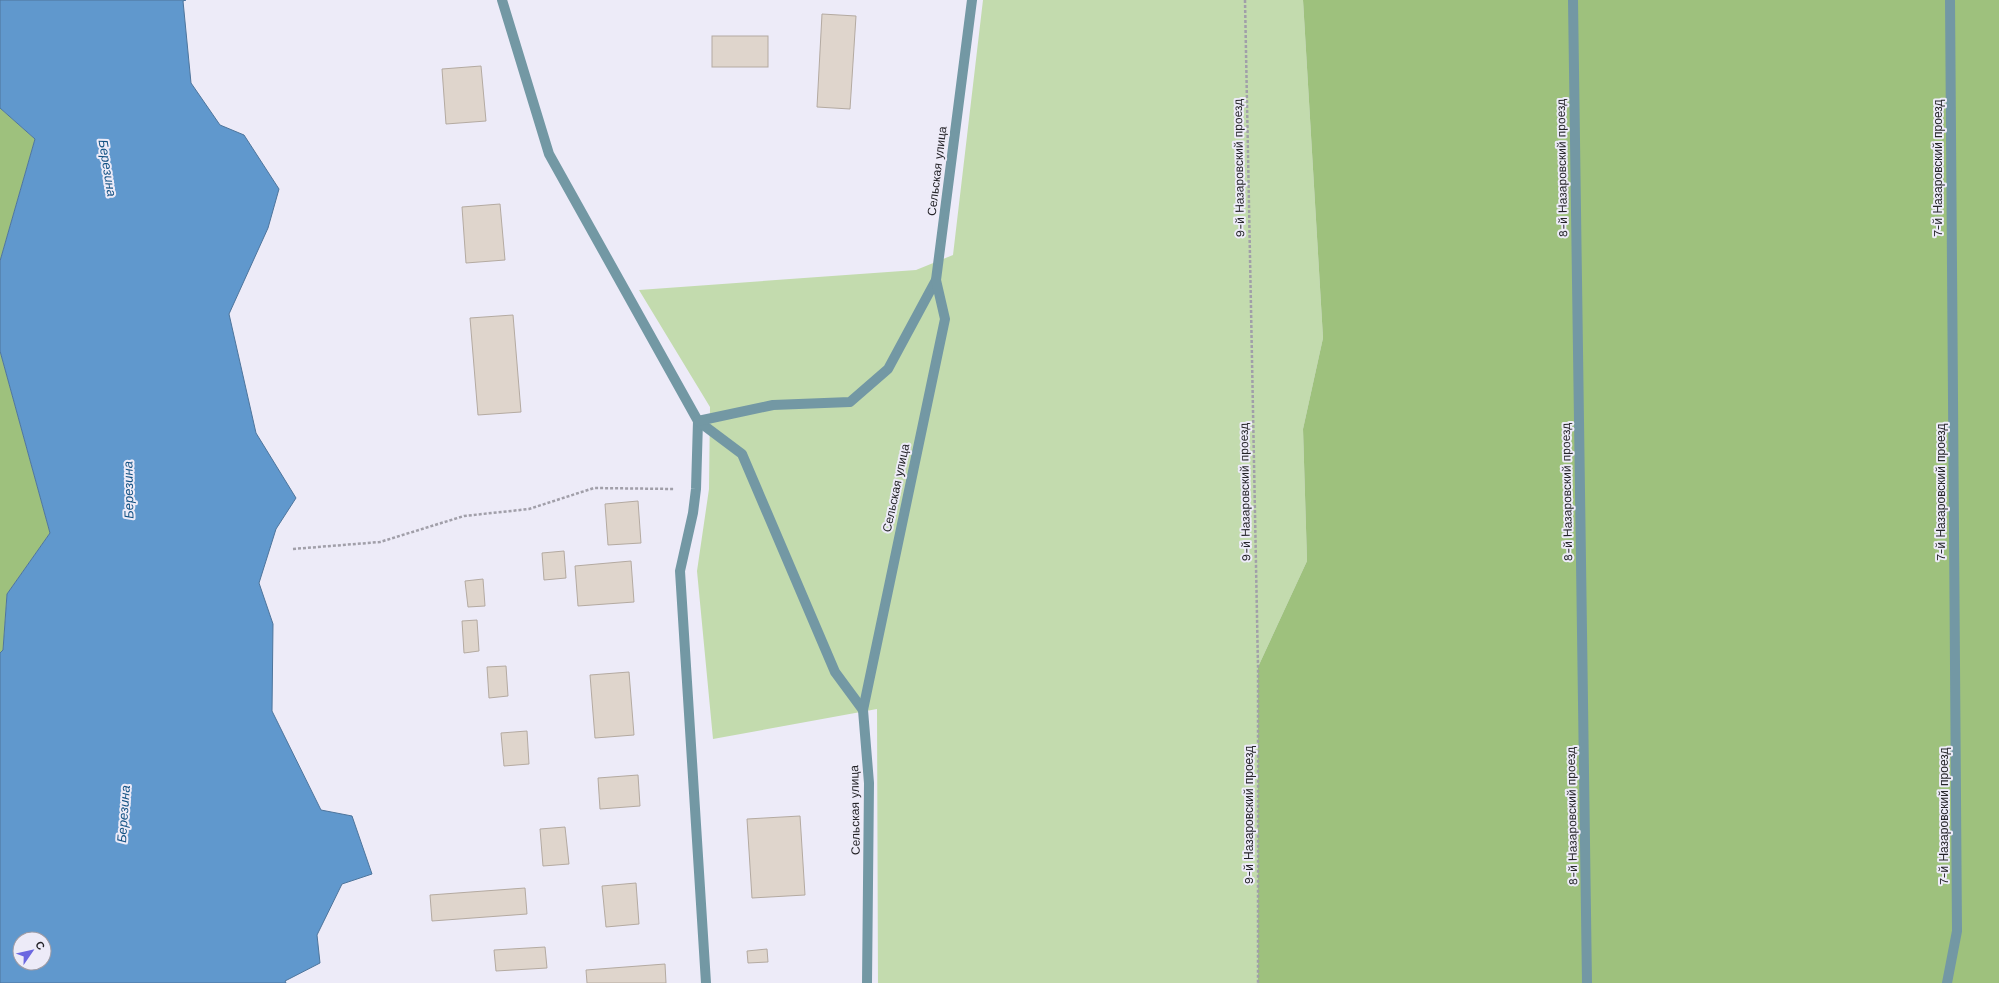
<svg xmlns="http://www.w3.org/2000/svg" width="1999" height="983" font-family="'Work Sans',sans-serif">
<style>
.green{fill:#c3dbae}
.forest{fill:#9ec17d}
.water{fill:#6098cd;stroke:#4e759c;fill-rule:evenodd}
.building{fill:#dfd5cc;stroke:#b4aaa1}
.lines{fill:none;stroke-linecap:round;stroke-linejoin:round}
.path{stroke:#a19fa9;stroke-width:2.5;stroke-dasharray:3 2;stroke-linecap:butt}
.minor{stroke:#7398a4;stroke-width:10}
.labels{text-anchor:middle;stroke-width:4;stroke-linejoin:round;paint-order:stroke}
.street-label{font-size:12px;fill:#252429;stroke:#edebf8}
.water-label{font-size:13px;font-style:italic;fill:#125183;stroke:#edebf8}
</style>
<rect width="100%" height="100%" fill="#edebf8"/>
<path class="green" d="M 983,0 L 1303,0 L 1323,338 L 1303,429 L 1307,561 L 1258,667 L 1258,983 L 878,983 L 877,709 L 713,739 L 697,571 L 709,489 L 710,407 L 639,290 L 916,270 L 953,255 Z"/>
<g class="forest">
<path d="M 1303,0 L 1999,0 L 1999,983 L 1258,983 L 1258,667 L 1307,561 L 1303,429 L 1323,338 Z"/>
<path d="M 0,108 L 35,139 L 0,261 Z"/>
<path d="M 0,351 L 50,533 L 7,594 L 3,650 L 0,653 Z"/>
</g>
<path class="water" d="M 0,0 L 186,0 L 183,1 L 191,83 L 220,125 L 244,135 L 279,189 L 268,228 L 229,314 L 256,433 L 296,498 L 276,529 L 259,583 L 273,624 L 272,711 L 321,810 L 352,816 L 372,874 L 342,884 L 317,935 L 320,963 L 285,981 L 286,983 L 0,983 L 0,653 L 3,650 L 7,594 L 50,533 L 0,351 L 0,261 L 35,139 L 0,108 ZM 20,939 L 44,939 L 44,963 L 20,963 Z"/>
<g class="building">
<path d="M 822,14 L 856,16 L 850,109 L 817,107 Z"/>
<rect x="712" y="36" width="56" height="31"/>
<path d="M 481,66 L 486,121 L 446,124 L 442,69 Z"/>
<path d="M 500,204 L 505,260 L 466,263 L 462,207 Z"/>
<path d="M 513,315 L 521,412 L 478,415 L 470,318 Z"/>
<path d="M 638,501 L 641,543 L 608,545 L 605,504 Z"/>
<path d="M 564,551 L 566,578 L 544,580 L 542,553 Z"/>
<path d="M 631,561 L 634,602 L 578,606 L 575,566 Z"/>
<path d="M 483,579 L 485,606 L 468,607 L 465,581 Z"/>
<path d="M 477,620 L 479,651 L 464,653 L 462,621 Z"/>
<path d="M 506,666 L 508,696 L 489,698 L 487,667 Z"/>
<path d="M 629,672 L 634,735 L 595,738 L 590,675 Z"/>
<path d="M 527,731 L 529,764 L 504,766 L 501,733 Z"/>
<path d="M 638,775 L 640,806 L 600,809 L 598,778 Z"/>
<path d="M 800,816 L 805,895 L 752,898 L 747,819 Z"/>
<path d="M 565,827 L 569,864 L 543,866 L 540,829 Z"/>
<path d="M 636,883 L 639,924 L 606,927 L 602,886 Z"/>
<path d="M 525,888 L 527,914 L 432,921 L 430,895 Z"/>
<path d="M 545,947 L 547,968 L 496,971 L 494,950 Z"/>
<path d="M 767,949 L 768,962 L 748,963 L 747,951 Z"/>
<path d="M 665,964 L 666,983 L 587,983 L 586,970 Z"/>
</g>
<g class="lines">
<g class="path">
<path d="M 1245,0 L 1258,667 L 1258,983"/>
<path d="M 293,549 L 380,542 L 464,516 L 529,509 L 594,488 L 675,489"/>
</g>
<g class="minor">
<path d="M 502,0 L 549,154 L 698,421 L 696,489 L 693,513 L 680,571 L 706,983"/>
<path d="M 1573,0 L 1587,983"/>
<path d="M 698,421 L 742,454 L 835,672 L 863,710"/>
<path d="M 698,421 L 773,405 L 850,402 L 888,369 L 936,280"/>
<path d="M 867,983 L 869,783 L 863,710 L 945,319 L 936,280 L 972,0"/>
<path d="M 1947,983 L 1957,931 L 1950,0"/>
</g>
</g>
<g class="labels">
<g class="street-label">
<text transform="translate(1239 168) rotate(-91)" y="4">9-й Назаровский проезд</text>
<text transform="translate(1562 168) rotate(-91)" y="4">8-й Назаровский проезд</text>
<text transform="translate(1938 168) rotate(-90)" y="4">7-й Назаровский проезд</text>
<text transform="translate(937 171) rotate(-83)" y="4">Сельская улица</text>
<text transform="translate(896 488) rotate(-78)" y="4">Сельская улица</text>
<text transform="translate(1245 492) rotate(-91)" y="4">9-й Назаровский проезд</text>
<text transform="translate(1567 492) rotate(-91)" y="4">8-й Назаровский проезд</text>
<text transform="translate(1941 492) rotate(-90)" y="4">7-й Назаровский проезд</text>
<text transform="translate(855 810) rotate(-91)" y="4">Сельская улица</text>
<text transform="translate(1249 815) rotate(-90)" y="4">9-й Назаровский проезд</text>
<text transform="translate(1572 816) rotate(-91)" y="4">8-й Назаровский проезд</text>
<text transform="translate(1944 816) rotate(-90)" y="4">7-й Назаровский проезд</text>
</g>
<g class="water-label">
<text transform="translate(108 168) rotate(81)" y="5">Березина</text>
<text transform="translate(128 490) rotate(-91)" y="5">Березина</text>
<text transform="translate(123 814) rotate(-86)" y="5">Березина</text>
</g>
</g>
<g transform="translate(32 951) rotate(56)"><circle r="19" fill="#edebf8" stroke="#9d9ba5"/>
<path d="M0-3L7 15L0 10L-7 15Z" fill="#6b67e0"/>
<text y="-6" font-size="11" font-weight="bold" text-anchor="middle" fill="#252429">С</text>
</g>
</svg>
